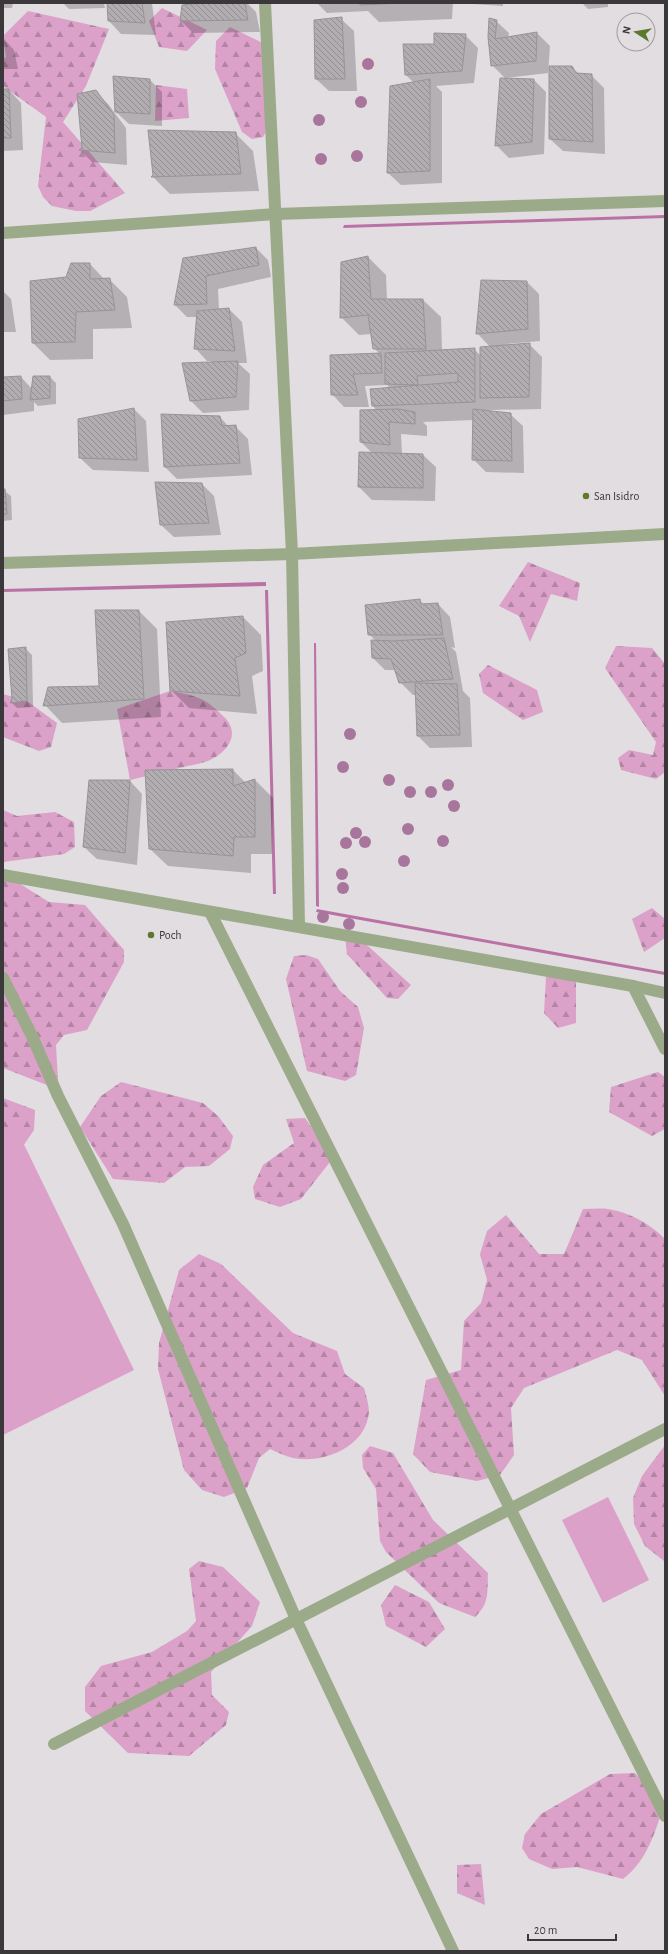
<svg xmlns="http://www.w3.org/2000/svg" width="668" height="1954" font-family="'Alegreya Sans',sans-serif">
<style>
.forest{fill:url(#forest-firs)}
.pitch{fill:#dba1c9}
.water{fill:#ba72a5}
.shadow{fill:#0003}
.building{fill:url(#building-back-hatch);stroke:#989396}
.lines{fill:none;stroke-linecap:round;stroke-linejoin:round}
.street{stroke:#9bab89;stroke-width:12}
.tree{fill:#a8769c}
.poi-dot{fill:#5c792e;stroke:#e2dde0;stroke-width:1.5}
.labels{text-anchor:middle;stroke-width:3.5;stroke-linejoin:round;paint-order:stroke}
.poi-label{font-size:12px;fill:#3a383a;stroke:#e2dde0;text-anchor:start}
</style>
<defs>
<pattern id="forest-firs" width="22" height="20" patternUnits="userSpaceOnUse"><rect width="22" height="20" fill="#dba1c9"/><path d="M5 1l3.5 6h-7zM16 11l3.5 6h-7z" fill="#b384a4"/></pattern>
<pattern id="building-back-hatch" width="6" height="6" patternUnits="userSpaceOnUse"><rect width="6" height="6" fill="#b2adb1"/><path d="M-1 5l2 2M0 0l6 6M5-1l2 2" fill="none" stroke="#928e91"/></pattern>
</defs>
<rect width="100%" height="100%" fill="#e2dde0"/>
<g class="forest">
<path d="M 162,8 L 207,30 L 187,51 L 159,47 L 149,21 Z"/>
<path d="M 28,11 L 109,29 L 86,86 L 63,122 L 125,193 L 90,211 L 76,211 L 52,206 L 43,197 L 38,186 L 46,117 L 3,86 L 3,59 L 6,57 L 3,36 Z"/>
<path d="M 230,27 L 269,46 L 269,126 L 263,137 L 252,139 L 242,132 L 215,69 L 216,41 Z"/>
<path d="M 156,85 L 187,89 L 189,118 L 155,121 Z"/>
<path d="M 528,562 L 580,583 L 577,601 L 551,594 L 530,642 L 519,616 L 499,606 Z"/>
<path d="M 616,646 L 652,648 L 665,664 L 665,772 L 656,779 L 621,770 L 618,758 L 629,750 L 653,755 L 656,742 L 605,668 Z"/>
<path d="M 488,665 L 537,690 L 543,712 L 523,720 L 483,693 L 479,674 Z"/>
<path d="M 170,691 C 198,696 206,698 226,719 C 241,736 225,754 208,761 C 200,764 191,765 184,767 C 166,771 148,776 130,780 L 117,709 Z"/>
<path d="M 3,694 L 27,701 L 57,723 L 51,747 L 39,751 L 3,737 Z"/>
<path d="M 3,810 L 17,816 L 55,812 L 74,822 L 75,847 L 64,854 L 3,862 Z"/>
<path d="M 3,879 L 17,882 L 49,902 L 85,905 L 124,950 L 124,962 L 87,1030 L 64,1035 L 56,1045 L 58,1081 L 47,1085 L 3,1068 Z"/>
<path d="M 652,908 L 665,919 L 665,938 L 644,952 L 632,919 Z"/>
<path d="M 345,936 L 357,936 L 411,985 L 398,999 L 387,998 L 347,954 Z"/>
<path d="M 306,955 L 318,959 L 340,991 L 358,1007 L 364,1028 L 356,1075 L 345,1081 L 307,1071 L 286,979 L 294,956 Z"/>
<path d="M 576,975 L 576,1023 L 558,1028 L 544,1013 L 546,977 Z"/>
<path d="M 658,1072 L 665,1077 L 665,1129 L 652,1136 L 609,1112 L 611,1087 Z"/>
<path d="M 121,1082 L 203,1103 L 218,1116 L 233,1136 L 230,1149 L 209,1166 L 185,1167 L 164,1183 L 113,1179 L 80,1127 L 101,1096 Z"/>
<path d="M 3,1098 L 35,1110 L 34,1130 L 21,1149 L 3,1152 Z"/>
<path d="M 305,1118 L 333,1158 L 301,1199 L 280,1207 L 255,1199 L 253,1187 L 263,1165 L 294,1143 L 286,1119 Z"/>
<path d="M 583,1209 C 591,1209 600,1208 608,1209 C 628,1212 651,1224 665,1239 L 665,1396 L 642,1360 L 617,1350 L 524,1388 L 511,1408 L 514,1455 L 500,1475 L 477,1481 L 430,1472 L 413,1454 L 426,1380 L 461,1370 L 464,1321 L 481,1303 L 487,1280 L 480,1254 L 487,1231 L 506,1215 L 539,1254 L 564,1254 Z"/>
<path d="M 199,1254 L 221,1264 L 293,1333 L 337,1351 L 345,1374 L 364,1388 C 366,1395 369,1405 369,1412 C 366,1447 324,1464 293,1458 C 285,1456 277,1452 270,1449 L 259,1458 L 247,1488 L 224,1497 L 202,1490 L 184,1470 L 158,1369 L 159,1343 L 179,1270 Z"/>
<path d="M 665,1445 L 665,1561 L 664,1561 L 645,1546 L 634,1524 L 633,1498 L 642,1476 Z"/>
<path d="M 370,1446 L 393,1453 L 433,1520 L 488,1573 C 487,1592 490,1603 475,1617 L 439,1603 L 386,1552 L 380,1541 L 376,1489 L 363,1468 L 362,1455 Z"/>
<path d="M 199,1561 L 223,1567 L 260,1602 L 252,1626 L 211,1672 L 212,1695 L 229,1712 L 226,1725 L 189,1756 L 128,1753 L 85,1711 L 85,1687 L 101,1666 L 152,1652 L 187,1631 L 196,1621 L 189,1569 Z"/>
<path d="M 395,1585 L 429,1602 L 445,1629 L 426,1647 L 386,1626 L 381,1605 Z"/>
<path d="M 635,1773 L 664,1803 C 656,1831 647,1861 623,1879 L 577,1867 L 552,1869 L 529,1859 L 522,1848 L 525,1834 L 541,1814 L 610,1774 Z"/>
<path d="M 481,1864 L 485,1905 L 457,1893 L 457,1865 Z"/>
</g>
<g class="pitch">
<path d="M 14,1124 L 134,1370 L 3,1435 L 3,1129 Z"/>
<path d="M 608,1497 L 649,1580 L 603,1603 L 562,1520 Z"/>
</g>
<g class="water">
<path d="M 665,215 L 665,218 L 343,228 L 344,225 Z"/>
<path d="M 266,582 L 266,586 L 3,592 L 3,589 Z"/>
<path d="M 265,590 L 268,590 L 276,894 L 273,894 Z"/>
<path d="M 314,643 L 316,643 L 319,907 L 316,906 Z"/>
<path d="M 317,909 L 665,972 L 665,975 L 316,912 Z"/>
</g>
<g class="shadow">
<path d="M 3,3 L 13,3 L 12,8 L 3,8 Z"/>
<path d="M 63,3 L 104,3 L 105,8 L 69,9 Z"/>
<path d="M 108,3 L 152,3 L 156,35 L 121,34 L 109,21 Z"/>
<path d="M 211,3 L 247,3 L 256,12 L 260,32 L 193,33 L 181,21 Z"/>
<path d="M 317,3 L 453,3 L 452,19 L 379,22 L 368,11 L 327,13 Z"/>
<path d="M 472,3 L 503,3 L 503,6 L 473,4 Z"/>
<path d="M 582,3 L 608,3 L 608,7 L 588,9 Z"/>
<path d="M 341,19 L 354,31 L 357,91 L 329,91 L 316,79 Z"/>
<path d="M 496,21 L 509,33 L 508,38 L 537,33 L 550,46 L 548,73 L 506,78 L 534,80 L 546,92 L 544,154 L 509,158 L 496,145 L 506,79 L 492,65 Z"/>
<path d="M 465,35 L 478,48 L 474,83 L 436,86 L 442,92 L 442,183 L 401,185 L 388,173 L 414,83 L 406,75 L 435,45 Z"/>
<path d="M 3,38 L 14,50 L 18,69 L 3,69 Z"/>
<path d="M 572,67 L 579,74 L 591,75 L 604,88 L 605,154 L 563,151 L 550,139 Z"/>
<path d="M 149,79 L 162,92 L 162,126 L 129,124 L 116,112 Z"/>
<path d="M 3,90 L 9,90 L 21,103 L 23,150 L 3,151 Z"/>
<path d="M 95,91 L 108,104 L 126,128 L 127,165 L 92,162 L 80,150 L 83,148 Z"/>
<path d="M 235,133 L 253,151 L 259,191 L 170,194 L 153,177 Z"/>
<path d="M 256,248 L 268,260 L 271,277 L 218,289 L 219,310 L 229,309 L 242,322 L 247,363 L 238,363 L 250,374 L 249,410 L 203,413 L 191,401 L 212,361 L 207,361 L 195,348 L 198,317 L 187,317 L 175,305 L 184,259 Z"/>
<path d="M 368,257 L 386,275 L 387,300 L 423,300 L 441,317 L 442,351 L 474,349 L 481,356 L 490,347 L 477,333 L 527,282 L 539,294 L 540,341 L 506,344 L 506,346 L 529,344 L 542,357 L 541,409 L 489,410 L 489,412 L 510,414 L 523,426 L 524,473 L 486,472 L 474,460 L 474,420 L 423,422 L 427,426 L 427,436 L 401,434 L 402,454 L 423,455 L 436,467 L 435,501 L 372,500 L 359,487 L 360,453 L 372,453 L 361,442 L 377,411 L 373,406 L 390,388 L 387,385 L 365,386 L 369,407 L 344,407 L 332,394 L 332,356 L 380,354 L 374,348 L 372,334 L 359,335 L 341,317 Z"/>
<path d="M 71,264 L 90,264 L 105,280 L 109,279 L 127,297 L 132,328 L 93,329 L 93,359 L 50,360 L 33,343 L 67,278 Z"/>
<path d="M 3,291 L 11,299 L 16,332 L 3,332 Z"/>
<path d="M 21,377 L 32,389 L 50,377 L 56,383 L 56,404 L 38,406 L 34,402 L 34,411 L 3,415 L 3,378 Z"/>
<path d="M 134,409 L 146,421 L 149,472 L 93,470 L 80,458 Z"/>
<path d="M 162,415 L 220,417 L 229,427 L 235,426 L 248,439 L 252,475 L 177,479 L 165,467 Z"/>
<path d="M 202,484 L 214,496 L 221,535 L 174,537 L 161,525 Z"/>
<path d="M 3,490 L 11,496 L 12,520 L 3,521 Z"/>
<path d="M 419,600 L 425,605 L 438,604 L 450,617 L 455,648 L 451,647 L 456,652 L 463,691 L 470,698 L 472,747 L 430,748 L 418,736 L 417,695 L 413,695 L 400,682 L 396,670 L 385,670 L 373,658 L 376,641 L 369,634 Z"/>
<path d="M 139,611 L 157,629 L 161,717 L 62,723 L 45,705 L 100,687 Z"/>
<path d="M 243,617 L 261,635 L 263,671 L 252,676 L 257,714 L 189,708 L 171,690 L 167,623 Z"/>
<path d="M 25,648 L 32,655 L 33,707 L 17,708 L 11,702 Z"/>
<path d="M 233,770 L 246,783 L 255,780 L 273,798 L 272,854 L 251,854 L 251,873 L 168,866 L 150,849 Z"/>
<path d="M 130,781 L 142,794 L 137,865 L 97,859 L 84,847 Z"/>
</g>
<g class="building">
<path d="M 107,3 L 142,3 L 145,23 L 108,21 Z"/>
<path d="M 201,3 L 245,3 L 248,20 L 180,21 L 182,5 Z"/>
<path d="M 359,3 L 403,3 L 360,5 Z"/>
<path d="M 342,17 L 345,79 L 315,79 L 314,20 Z"/>
<path d="M 489,18 L 497,20 L 495,39 L 537,32 L 536,61 L 491,66 L 488,37 Z"/>
<path d="M 434,33 L 466,34 L 462,71 L 405,75 L 403,44 L 434,44 Z"/>
<path d="M 549,66 L 572,66 L 576,73 L 592,74 L 593,142 L 549,139 Z"/>
<path d="M 113,76 L 150,79 L 150,114 L 115,112 Z"/>
<path d="M 500,78 L 534,79 L 532,142 L 495,146 Z"/>
<path d="M 430,79 L 430,171 L 387,173 L 390,86 Z"/>
<path d="M 3,89 L 9,89 L 11,138 L 3,138 Z"/>
<path d="M 96,90 L 114,115 L 115,153 L 79,150 L 82,148 L 77,94 Z"/>
<path d="M 148,130 L 236,132 L 241,174 L 151,177 L 153,175 Z"/>
<path d="M 256,247 L 259,265 L 206,276 L 207,304 L 174,305 L 183,258 Z"/>
<path d="M 368,256 L 371,299 L 423,299 L 426,349 L 373,349 L 368,315 L 340,318 L 341,262 Z"/>
<path d="M 71,263 L 90,263 L 90,279 L 110,278 L 115,310 L 76,312 L 75,342 L 32,343 L 30,281 L 66,277 Z"/>
<path d="M 481,280 L 527,281 L 528,329 L 476,334 Z"/>
<path d="M 229,308 L 235,351 L 194,349 L 197,311 Z"/>
<path d="M 530,343 L 529,397 L 480,398 L 480,347 Z"/>
<path d="M 475,348 L 475,402 L 372,406 L 370,389 L 458,382 L 458,373 L 417,376 L 418,385 L 385,384 L 385,353 Z"/>
<path d="M 381,353 L 382,373 L 353,374 L 358,395 L 331,395 L 330,355 Z"/>
<path d="M 238,361 L 236,397 L 190,401 L 182,363 Z"/>
<path d="M 21,376 L 22,399 L 3,401 L 3,377 Z"/>
<path d="M 33,376 L 50,376 L 50,398 L 30,400 Z"/>
<path d="M 134,408 L 137,460 L 79,458 L 78,419 Z"/>
<path d="M 398,409 L 415,412 L 415,424 L 389,422 L 390,445 L 360,442 L 360,410 Z"/>
<path d="M 473,409 L 511,413 L 512,461 L 472,460 Z"/>
<path d="M 161,414 L 220,416 L 222,426 L 236,425 L 240,463 L 164,467 Z"/>
<path d="M 359,452 L 423,454 L 423,488 L 358,487 Z"/>
<path d="M 155,482 L 202,483 L 209,523 L 160,525 Z"/>
<path d="M 3,489 L 5,489 L 7,514 L 3,514 Z"/>
<path d="M 420,599 L 421,604 L 438,603 L 443,635 L 368,635 L 365,605 Z"/>
<path d="M 95,610 L 139,610 L 144,699 L 43,706 L 48,687 L 99,686 Z"/>
<path d="M 243,616 L 246,653 L 235,658 L 240,696 L 170,691 L 166,622 Z"/>
<path d="M 444,638 L 453,679 L 399,683 L 391,659 L 372,658 L 371,640 L 393,641 Z"/>
<path d="M 26,647 L 27,701 L 10,703 L 12,699 L 8,649 Z"/>
<path d="M 415,683 L 457,684 L 460,735 L 417,736 Z"/>
<path d="M 233,769 L 233,786 L 255,779 L 255,837 L 234,837 L 233,856 L 149,849 L 145,770 Z"/>
<path d="M 89,780 L 130,780 L 125,853 L 83,847 Z"/>
</g>
<g class="lines">
<g class="street">
<path d="M 265,3 L 292,554 L 299,926"/>
<path d="M 3,233 L 276,214 L 665,201"/>
<path d="M 3,563 L 292,554 L 665,534"/>
<path d="M 3,875 L 633,986 L 665,993"/>
<path d="M 210,912 L 665,1816"/>
<path d="M 3,978 L 32,1036 L 58,1096 L 123,1224 L 296,1619 L 453,1951"/>
<path d="M 633,986 L 665,1049"/>
<path d="M 54,1744 L 665,1429"/>
</g>
</g>
<g class="tree">
<circle cx="368" cy="64" r="6"/>
<circle cx="361" cy="102" r="6"/>
<circle cx="319" cy="120" r="6"/>
<circle cx="357" cy="156" r="6"/>
<circle cx="321" cy="159" r="6"/>
<circle cx="350" cy="734" r="6"/>
<circle cx="343" cy="767" r="6"/>
<circle cx="389" cy="780" r="6"/>
<circle cx="448" cy="785" r="6"/>
<circle cx="410" cy="792" r="6"/>
<circle cx="431" cy="792" r="6"/>
<circle cx="454" cy="806" r="6"/>
<circle cx="408" cy="829" r="6"/>
<circle cx="356" cy="833" r="6"/>
<circle cx="443" cy="841" r="6"/>
<circle cx="365" cy="842" r="6"/>
<circle cx="346" cy="843" r="6"/>
<circle cx="404" cy="861" r="6"/>
<circle cx="342" cy="874" r="6"/>
<circle cx="343" cy="888" r="6"/>
<circle cx="323" cy="917" r="6"/>
<circle cx="349" cy="924" r="6"/>
</g>
<g class="poi-dot">
<circle cx="586" cy="496" r="4"/>
<circle cx="151" cy="935" r="4"/>
</g>
<g class="labels">
<g class="poi-label">
<text x="594" y="500">San Isidro</text>
<text x="159" y="939">Poch</text>
</g>
</g>
<rect width="668" height="1954" fill="none" stroke="#3a383a" stroke-width="8"/>
<g transform="translate(636 32) rotate(282)"><circle r="19" fill="#e2dde0" stroke="#9f9b9e"/>
<path d="M0-3L7 15L0 10L-7 15Z" fill="#5c792e"/>
<text y="-6" font-size="11" font-weight="bold" text-anchor="middle" fill="#3a383a">N</text>
</g>
<path d="M528 1934v6h88v-6" fill="none" stroke="#3a383a" stroke-width="2"/>
<text x="534" y="1934" font-size="12" fill="#3a383a" stroke="#e2dde0" stroke-width="3" paint-order="stroke">20 m</text>
</svg>
